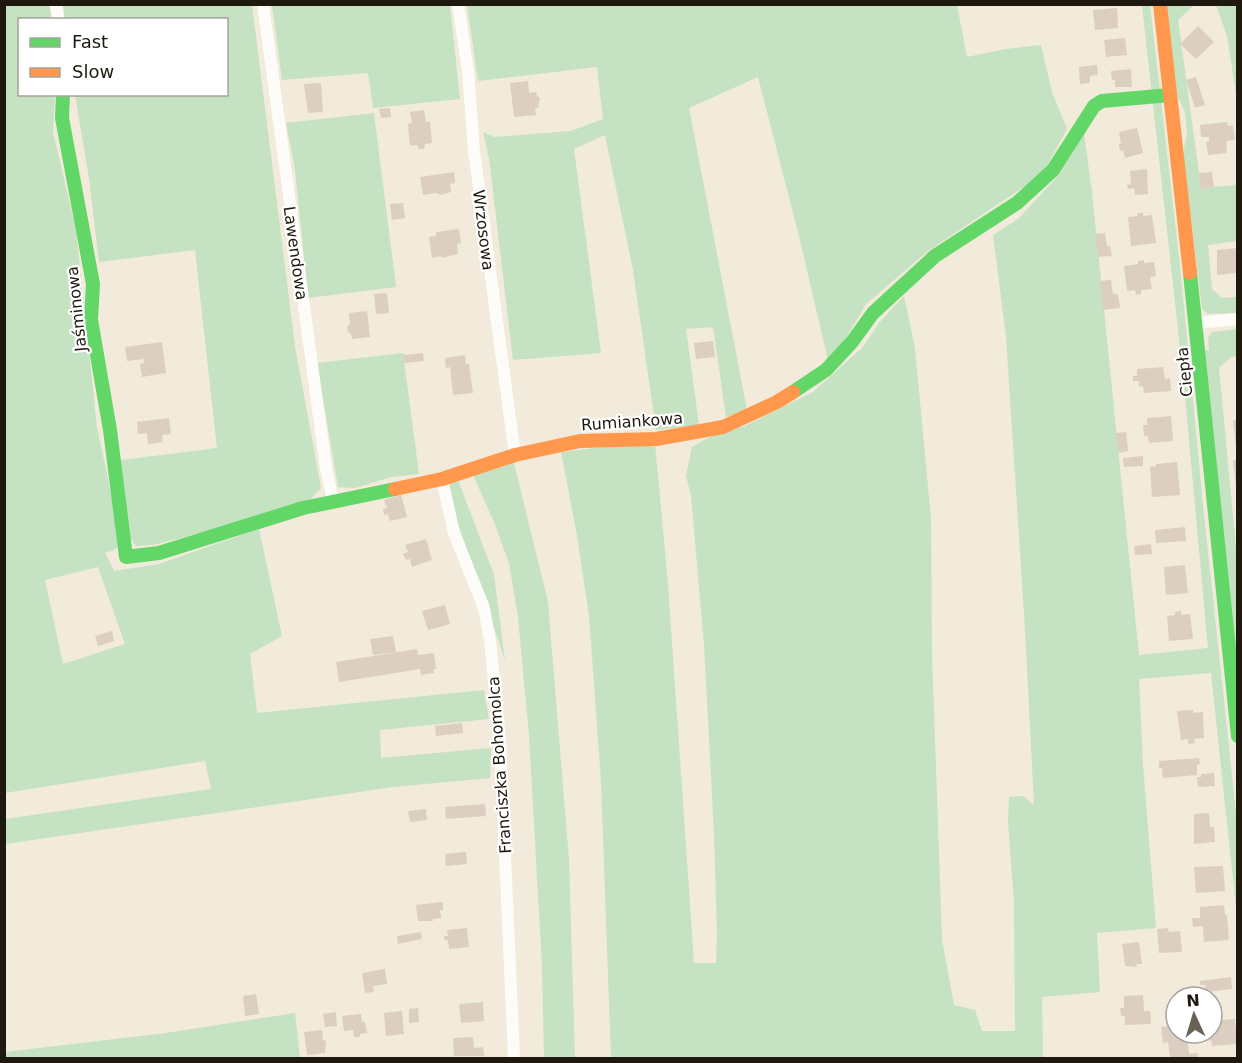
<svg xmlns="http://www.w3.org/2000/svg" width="1242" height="1063" font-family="'DejaVu Sans',sans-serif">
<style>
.green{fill:#c5e2c3;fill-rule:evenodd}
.building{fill:#dccfc1}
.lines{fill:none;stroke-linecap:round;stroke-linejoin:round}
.street{stroke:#fdfcf9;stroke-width:12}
.fast{stroke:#63d668;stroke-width:14}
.slow{stroke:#ff974d;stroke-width:14}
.labels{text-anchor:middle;stroke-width:4.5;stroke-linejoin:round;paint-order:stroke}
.street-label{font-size:16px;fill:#1e180e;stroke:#fff}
</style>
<rect width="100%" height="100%" fill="#f2eada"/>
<g class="green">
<path d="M 509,4 L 957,5 L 967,57 L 1006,49 L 1041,45 L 1052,92 L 1067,129 L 1047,166 L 1031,182 L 928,251 L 866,304 L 843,343 L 828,360 L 800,240 L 758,77 L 689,108 L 747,410 L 726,417 L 713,327 L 686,329 L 699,425 L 656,430 L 633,270 L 605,135 L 574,149 L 601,353 L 513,360 L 489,158 L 483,132 L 495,137 L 571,131 L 603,119 L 597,67 L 478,81 L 467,5 Z"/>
<path d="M 5,5 L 49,5 L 52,19 L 20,20 L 20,94 L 55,95 L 53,132 L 76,230 L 97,427 L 116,517 L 118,546 L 113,551 L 105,552 L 114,571 L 159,564 L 259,529 L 282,636 L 250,654 L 257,713 L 484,690 L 489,719 L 380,730 L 381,758 L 491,748 L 490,778 L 393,787 L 5,844 L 5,819 L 211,789 L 205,761 L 5,793 ZM 98,567 L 125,644 L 63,664 L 45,580 Z"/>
<path d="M 63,5 L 252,5 L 295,346 L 321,488 L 308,502 L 256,519 L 153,545 L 136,546 L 127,533 L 121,460 L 217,448 L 195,250 L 99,262 L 89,178 L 75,95 L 226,94 L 226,20 L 65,19 Z"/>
<path d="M 272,5 L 450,5 L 460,99 L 373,108 L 368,73 L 282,80 Z"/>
<path d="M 1142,5 L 1150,5 L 1180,266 L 1203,505 L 1237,822 L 1237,917 L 1211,673 L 1139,679 L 1143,765 L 1156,928 L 1097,933 L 1100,992 L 1042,997 L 1043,1058 L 611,1058 L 601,781 L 589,615 L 577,535 L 561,452 L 613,446 L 655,444 L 668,584 L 694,963 L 716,963 L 717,934 L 714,832 L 704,645 L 691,495 L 686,476 L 692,447 L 715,434 L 745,426 L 813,392 L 863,347 L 879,323 L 904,296 L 915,348 L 931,519 L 932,654 L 942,940 L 954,1005 L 975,1010 L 982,1031 L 1015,1031 L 1014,903 L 1008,821 L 1009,797 L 1023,796 L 1034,805 L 1025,629 L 1006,336 L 993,235 L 1018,219 L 1057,177 L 1084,134 L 1092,192 L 1139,655 L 1208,648 L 1183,374 Z"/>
<path d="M 1166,5 L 1194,5 L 1178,20 L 1201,188 L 1237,185 L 1237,241 L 1208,245 L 1212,289 L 1222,298 L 1237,297 L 1237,313 L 1208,314 L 1202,309 L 1183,154 L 1187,132 L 1185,112 L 1176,94 Z"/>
<path d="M 1216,5 L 1237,5 L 1237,100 L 1227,36 Z"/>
<path d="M 374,113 L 396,287 L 308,298 L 295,169 L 286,123 Z"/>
<path d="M 1237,329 L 1237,356 L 1231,357 L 1219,368 L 1237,558 L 1237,674 L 1205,350 L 1209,350 L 1208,338 L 1212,332 Z"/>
<path d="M 403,353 L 419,474 L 391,477 L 355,488 L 338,487 L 317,363 Z"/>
<path d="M 514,463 L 548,602 L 569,860 L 575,1058 L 544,1058 L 542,965 L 529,736 L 518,617 L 509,563 L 494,522 L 473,475 Z"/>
<path d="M 458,480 L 494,575 L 505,660 L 456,518 L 449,484 Z"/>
<path d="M 295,1013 L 300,1058 L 5,1058 L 5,1052 L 166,1033 Z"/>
</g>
<g class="building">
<path d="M 1117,8 L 1118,28 L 1095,30 L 1093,10 Z"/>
<path d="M 1198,26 L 1214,42 L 1196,59 L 1180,44 Z"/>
<path d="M 1125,38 L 1127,55 L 1106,57 L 1104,40 Z"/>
<path d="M 1097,65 L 1098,75 L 1090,76 L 1090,83 L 1080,84 L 1079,67 Z"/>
<path d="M 1131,69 L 1132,87 L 1115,87 L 1115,80 L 1112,80 L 1111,71 Z"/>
<path d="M 1196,77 L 1205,105 L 1195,108 L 1186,80 Z"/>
<path d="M 528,81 L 529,93 L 536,92 L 537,96 L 540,98 L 538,108 L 535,108 L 536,115 L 514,117 L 510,83 Z"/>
<path d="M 321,83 L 323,112 L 308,113 L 304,84 Z"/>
<path d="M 390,108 L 391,117 L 381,118 L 379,109 Z"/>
<path d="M 424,110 L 426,122 L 430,121 L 432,143 L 425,144 L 424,149 L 419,149 L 417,145 L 410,146 L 408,124 L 412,123 L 410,112 Z"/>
<path d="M 1227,122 L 1228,126 L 1233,125 L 1235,140 L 1226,141 L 1227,153 L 1208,155 L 1206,142 L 1209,141 L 1209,137 L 1201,137 L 1200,125 Z"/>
<path d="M 1137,128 L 1143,153 L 1125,158 L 1123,150 L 1120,151 L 1119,144 L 1121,143 L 1119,132 Z"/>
<path d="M 1147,169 L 1148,194 L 1135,195 L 1134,188 L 1128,189 L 1127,185 L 1131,184 L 1130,171 Z"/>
<path d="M 454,172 L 455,183 L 450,184 L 451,192 L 440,195 L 437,193 L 423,195 L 420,177 Z"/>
<path d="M 1212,172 L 1214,187 L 1201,189 L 1199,173 Z"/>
<path d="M 403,203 L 405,218 L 392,220 L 390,204 Z"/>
<path d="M 1137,213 L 1143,213 L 1143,216 L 1152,215 L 1156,243 L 1131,246 L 1128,217 L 1138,216 Z"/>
<path d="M 459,229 L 461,243 L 457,244 L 458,254 L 441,258 L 441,256 L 432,258 L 429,237 L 436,236 L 436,232 Z"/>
<path d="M 1105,233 L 1107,246 L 1110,246 L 1112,256 L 1098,257 L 1095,234 Z"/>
<path d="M 1238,248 L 1236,273 L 1217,275 L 1217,250 Z"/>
<path d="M 1144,260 L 1144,263 L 1154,262 L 1156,276 L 1150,277 L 1152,289 L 1141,290 L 1141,294 L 1136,295 L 1135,290 L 1127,291 L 1124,266 L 1138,264 L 1138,261 Z"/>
<path d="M 1111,280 L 1113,294 L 1118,294 L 1120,308 L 1103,310 L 1100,281 Z"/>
<path d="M 387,293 L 389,313 L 376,314 L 374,294 Z"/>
<path d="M 367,311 L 370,337 L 352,339 L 351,334 L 348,332 L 347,326 L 350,324 L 349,313 Z"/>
<path d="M 713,341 L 715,357 L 696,359 L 694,343 Z"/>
<path d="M 162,342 L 166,373 L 142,377 L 140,364 L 144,363 L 144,359 L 127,361 L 125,347 Z"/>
<path d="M 423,353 L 424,361 L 404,363 L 403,355 Z"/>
<path d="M 465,355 L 466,364 L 469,364 L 473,393 L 453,395 L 450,367 L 446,368 L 445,358 Z"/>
<path d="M 1163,367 L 1165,379 L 1170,378 L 1171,391 L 1144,393 L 1143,386 L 1139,387 L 1139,381 L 1133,381 L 1133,376 L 1137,376 L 1137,369 Z"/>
<path d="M 1171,416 L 1173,441 L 1149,443 L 1148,436 L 1144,436 L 1143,425 L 1147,425 L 1147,418 Z"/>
<path d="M 169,418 L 171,434 L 162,435 L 163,442 L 148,444 L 147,433 L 138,434 L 137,422 Z"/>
<path d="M 1233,420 L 1238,420 L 1238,448 L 1236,448 Z"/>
<path d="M 1126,432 L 1128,451 L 1118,453 L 1116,433 Z"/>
<path d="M 1143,456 L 1143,466 L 1124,467 L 1123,458 Z"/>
<path d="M 1233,460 L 1238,460 L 1238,486 L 1236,486 Z"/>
<path d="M 1177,462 L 1180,495 L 1152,497 L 1150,467 L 1156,466 L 1156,464 Z"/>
<path d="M 401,495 L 407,517 L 390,521 L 388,514 L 384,515 L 383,509 L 387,508 L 384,500 Z"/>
<path d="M 1185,527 L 1186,541 L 1156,543 L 1155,530 Z"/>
<path d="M 426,539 L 432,560 L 412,567 L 410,559 L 406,560 L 403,554 L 408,552 L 405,545 Z"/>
<path d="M 1151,544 L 1152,554 L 1135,555 L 1134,546 Z"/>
<path d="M 1185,565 L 1188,593 L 1166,595 L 1164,567 Z"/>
<path d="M 445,605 L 450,624 L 428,630 L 422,611 Z"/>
<path d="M 1181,611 L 1181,615 L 1190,614 L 1193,639 L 1169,641 L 1167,616 L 1175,615 L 1175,612 Z"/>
<path d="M 112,631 L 114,641 L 98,646 L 95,636 Z"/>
<path d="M 393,636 L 396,652 L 373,655 L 370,639 Z"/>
<path d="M 417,649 L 418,655 L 434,653 L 436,669 L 433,669 L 434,673 L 421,675 L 420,669 L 339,682 L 336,662 Z"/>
<path d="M 1193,710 L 1193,713 L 1203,712 L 1204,738 L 1194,739 L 1195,743 L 1188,744 L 1188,739 L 1181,740 L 1177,711 Z"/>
<path d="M 462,723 L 463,733 L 436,736 L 435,726 Z"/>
<path d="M 1199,758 L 1200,764 L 1197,765 L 1197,775 L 1163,778 L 1162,768 L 1159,768 L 1159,761 Z"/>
<path d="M 1214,773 L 1215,786 L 1198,787 L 1197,777 L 1201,777 L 1201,774 Z"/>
<path d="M 485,804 L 486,816 L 446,819 L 445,807 Z"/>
<path d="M 426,809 L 427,820 L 410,822 L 408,811 Z"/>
<path d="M 1209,813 L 1210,827 L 1214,827 L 1215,842 L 1194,844 L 1194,814 Z"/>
<path d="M 466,852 L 467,864 L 446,866 L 445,854 Z"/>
<path d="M 1223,866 L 1225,891 L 1196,893 L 1194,867 Z"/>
<path d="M 443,902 L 443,910 L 440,910 L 441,918 L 433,919 L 433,921 L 418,921 L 416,905 Z"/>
<path d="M 1224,905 L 1225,915 L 1227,915 L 1229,940 L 1204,942 L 1203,926 L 1193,927 L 1192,918 L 1200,918 L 1200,907 Z"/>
<path d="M 467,928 L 469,947 L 449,949 L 448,940 L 445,941 L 444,936 L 448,936 L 447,930 Z"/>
<path d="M 1168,928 L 1169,932 L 1180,931 L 1182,952 L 1159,953 L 1157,929 Z"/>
<path d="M 421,932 L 422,939 L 398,944 L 397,936 Z"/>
<path d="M 1139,942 L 1142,964 L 1137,964 L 1136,967 L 1125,966 L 1122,944 Z"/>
<path d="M 385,969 L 387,984 L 373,986 L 374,992 L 365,993 L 362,973 Z"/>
<path d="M 1231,977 L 1232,989 L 1206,992 L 1205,985 L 1200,985 L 1200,981 Z"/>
<path d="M 256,994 L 259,1014 L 245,1016 L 243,996 Z"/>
<path d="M 1143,995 L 1144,1011 L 1150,1011 L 1151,1024 L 1125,1025 L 1125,1016 L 1121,1016 L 1120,1008 L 1124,1008 L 1124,996 Z"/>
<path d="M 483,1002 L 484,1021 L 461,1023 L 459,1004 Z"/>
<path d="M 418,1008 L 419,1022 L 409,1023 L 409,1009 Z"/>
<path d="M 402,1011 L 404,1034 L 386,1036 L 384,1013 Z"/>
<path d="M 336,1012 L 337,1026 L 325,1027 L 323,1014 Z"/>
<path d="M 361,1014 L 362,1022 L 365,1022 L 367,1033 L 360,1034 L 360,1037 L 354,1037 L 353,1030 L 344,1031 L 342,1016 Z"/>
<path d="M 1235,1019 L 1237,1044 L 1212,1046 L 1211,1040 L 1207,1041 L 1207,1033 L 1212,1033 L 1212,1021 Z"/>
<path d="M 1176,1025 L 1176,1033 L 1187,1033 L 1189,1054 L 1197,1053 L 1198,1058 L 1170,1058 L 1168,1042 L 1163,1043 L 1161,1027 Z"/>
<path d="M 322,1030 L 323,1040 L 326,1041 L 325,1053 L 307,1055 L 304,1032 Z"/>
<path d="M 473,1037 L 474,1048 L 483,1047 L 484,1056 L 454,1056 L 453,1038 Z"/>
</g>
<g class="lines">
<g class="street">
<path d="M 56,4 L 58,20"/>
<path d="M 263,4 L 326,468 L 333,501"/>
<path d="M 458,4 L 468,71 L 474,151 L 515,455"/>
<path d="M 1196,323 L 1238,319"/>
<path d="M 442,479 L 454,533 L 484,608 L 490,641 L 500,741 L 514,1058"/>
</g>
<g class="fast">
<path d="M 63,94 L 62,118 L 93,284 L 91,320 L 110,430 L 126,557 L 159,553 L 303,508 L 395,489"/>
<path d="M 1190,273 L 1238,736"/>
<path d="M 793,392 L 826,370 L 852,342 L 873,313 L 935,256 L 1017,203 L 1053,170 L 1094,106 L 1102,101 L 1170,95"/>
</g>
<g class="slow">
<path d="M 1160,4 L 1190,273"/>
<path d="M 395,489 L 442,479 L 515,455 L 580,441 L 656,439 L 723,427 L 777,402 L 793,392"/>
</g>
</g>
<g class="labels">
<g class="street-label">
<text transform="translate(484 230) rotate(83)" y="6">Wrzosowa</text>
<text transform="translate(296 253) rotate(82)" y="6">Lawendowa</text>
<text transform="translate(76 309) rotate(-96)" y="6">Jaśminowa</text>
<text transform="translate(1184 372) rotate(-96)" y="6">Ciepła</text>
<text transform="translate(632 421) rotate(-4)" y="6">Rumiankowa</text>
<text transform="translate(499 765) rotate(-94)" y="6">Franciszka Bohomolca</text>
</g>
</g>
<rect width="1242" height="1063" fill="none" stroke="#1e180e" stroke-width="12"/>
<rect x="18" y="18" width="210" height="78" fill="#ffffff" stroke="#a5a39f" stroke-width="1.5"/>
<rect x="30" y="38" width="30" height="9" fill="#63d668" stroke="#a5a39f" stroke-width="1.5"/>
<text x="72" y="48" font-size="18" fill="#1e180e">Fast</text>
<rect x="30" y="68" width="30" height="9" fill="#ff974d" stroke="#a5a39f" stroke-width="1.5"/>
<text x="72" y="78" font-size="18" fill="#1e180e">Slow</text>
<g transform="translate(1194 1015) rotate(356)"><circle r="28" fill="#ffffff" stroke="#a5a39f" stroke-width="1.5"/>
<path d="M0-4.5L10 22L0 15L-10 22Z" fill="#686255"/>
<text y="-9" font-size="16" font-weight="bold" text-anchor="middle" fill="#1e180e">N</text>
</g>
</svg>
